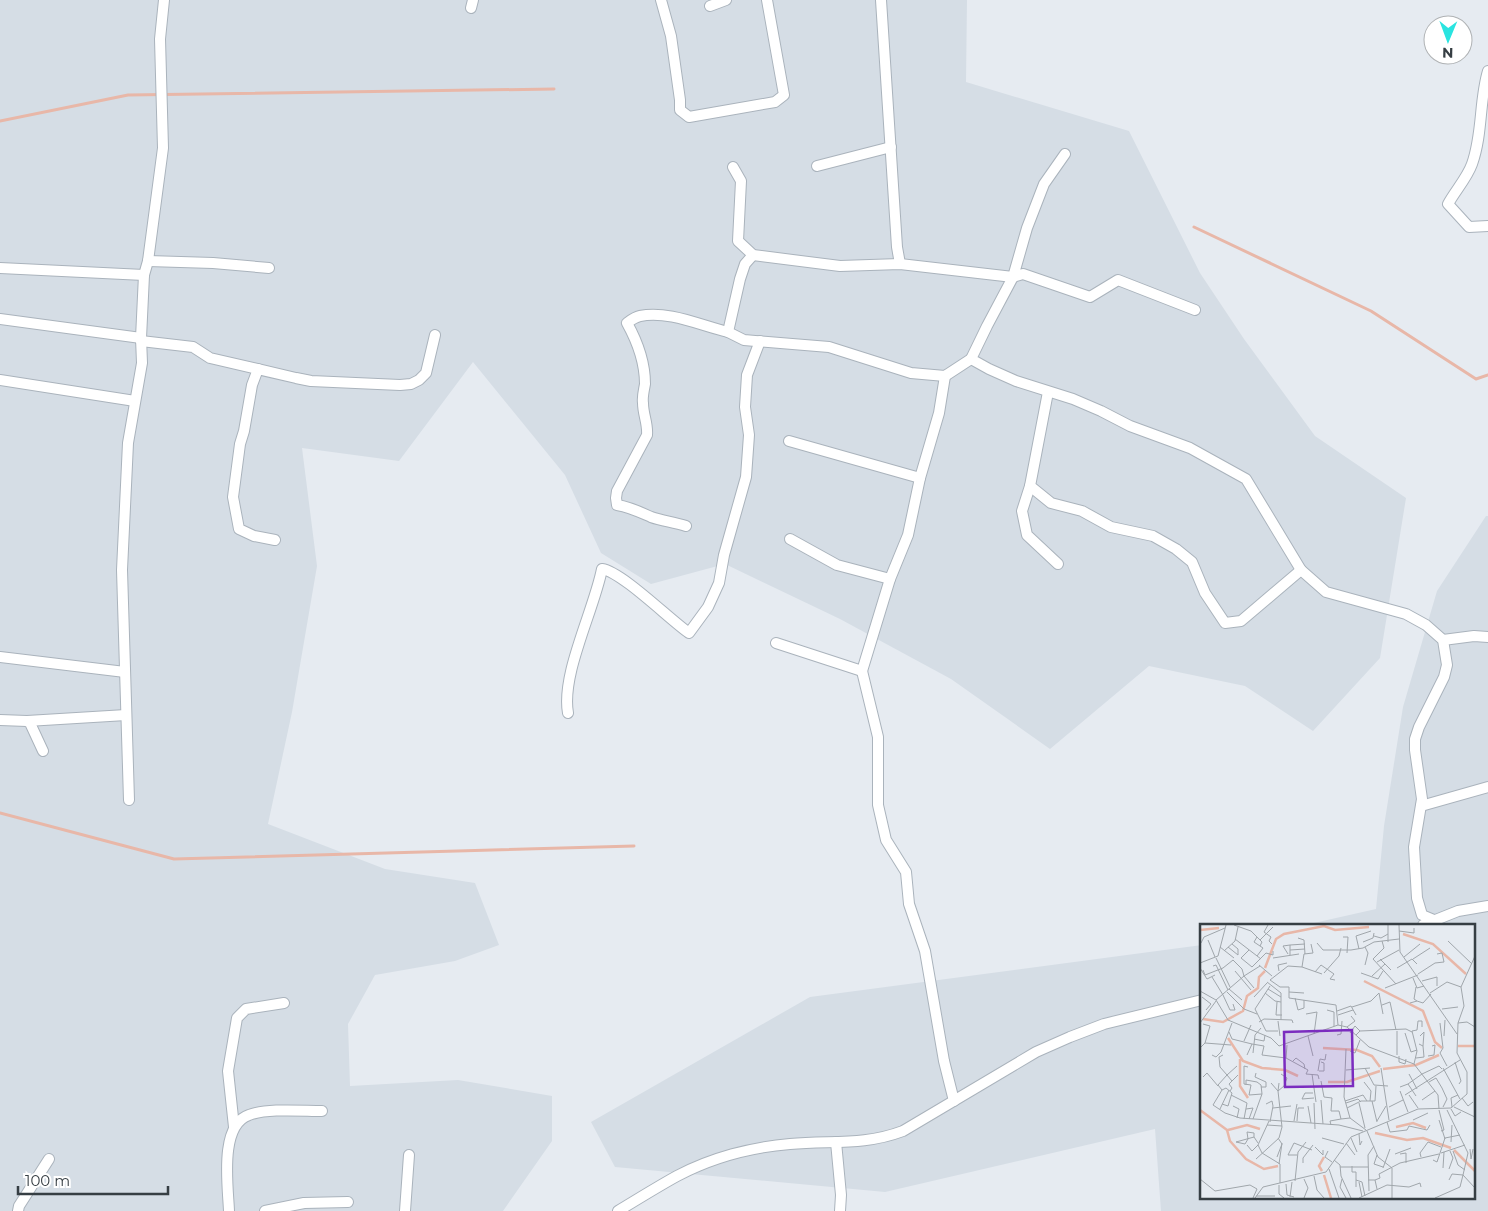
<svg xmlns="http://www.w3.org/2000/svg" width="1488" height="1211" font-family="Montserrat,sans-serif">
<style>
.residential{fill:#d5dde5}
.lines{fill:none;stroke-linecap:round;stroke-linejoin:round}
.stream{stroke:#e8b7a8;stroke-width:3}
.street-casing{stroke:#aab3bc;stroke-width:12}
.street{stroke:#fff;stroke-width:10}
.inset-river{fill:none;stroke:#e8b7a8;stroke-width:2.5}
.inset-road{fill:none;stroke:#a0a6ab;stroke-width:1}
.view{fill:#7b2cbf;fill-opacity:0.15;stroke:#7b2cbf;stroke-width:2.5}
.inset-edge{fill:none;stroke:#363e43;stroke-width:2.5}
</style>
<rect width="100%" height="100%" fill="#e6ebf1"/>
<g class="residential">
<path d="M 0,0 L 967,0 L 966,82 L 1129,131 L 1200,273 L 1244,339 L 1315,436 L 1406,498 L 1380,658 L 1313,731 L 1245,686 L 1149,666 L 1050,749 L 951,679 L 840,619 L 725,564 L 651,584 L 601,553 L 565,475 L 473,362 L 399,461 L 302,448 L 317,566 L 292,712 L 268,824 L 385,869 L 475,883 L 499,945 L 455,961 L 375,975 L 348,1024 L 350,1086 L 458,1080 L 552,1096 L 552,1141 L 503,1211 L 0,1211 Z"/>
<path d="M 1486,516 L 1488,516 L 1488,1211 L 1161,1211 L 1155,1129 L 885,1192 L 615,1167 L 591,1122 L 810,997 L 1202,945 L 1202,1197 L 1474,1197 L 1474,925 L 1305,925 L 1376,909 L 1384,826 L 1403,707 L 1437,591 Z"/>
</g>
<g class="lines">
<g class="stream">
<path d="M 0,121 L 128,95 L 554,89"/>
<path d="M 1194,227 L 1371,311 L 1476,379 L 1488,375"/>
<path d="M 0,813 L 174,859 L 634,846"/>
</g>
<defs>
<g id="street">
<path d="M 661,0 L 671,36 L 680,100 L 680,110 L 689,117 L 775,102 L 784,95 L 767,0"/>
<path d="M 881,0 L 897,247 L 900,264"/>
<path d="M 710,6 L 726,0"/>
<path d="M 471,8 L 473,0"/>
<path d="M 1488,71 C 1479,101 1483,133 1472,164 C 1467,178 1455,191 1448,204 L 1469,227 L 1488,226"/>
<path d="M 1065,154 L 1044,184 L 1027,228 L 1013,277 L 1023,274 L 1090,297 L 1118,280 L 1195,310"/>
<path d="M 817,166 L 891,147"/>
<path d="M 733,167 L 741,181 L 738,241 L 753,255 L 840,266 L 900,264 L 1013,277 L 987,326 L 971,359 L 989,369 L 1016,381 L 1073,399 L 1101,411 L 1130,426 L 1190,448 L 1246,479 L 1301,570 L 1326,592 L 1406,614 L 1426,625 L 1443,640 L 1447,665 L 1444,677 L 1419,727 L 1415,739 L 1415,750 L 1422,799 L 1414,847 L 1417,898 L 1422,915 L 1434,920"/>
<path d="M 753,255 L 745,264 L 740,279 L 728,332 L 744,340 L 829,347 L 911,373 L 945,376 L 971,359"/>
<path d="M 148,261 L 213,263 L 269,268"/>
<path d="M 0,268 L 144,275"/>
<path d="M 0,319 L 141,338"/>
<path d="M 141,341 L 193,347 L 210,358 L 296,378 L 311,381 L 400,385 L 411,384 L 419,380 L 426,373 L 435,335"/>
<path d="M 258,369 L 252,385 L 244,431 L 240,444 L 233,497 L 239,529 L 254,536 L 275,540"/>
<path d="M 0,380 L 135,401"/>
<path d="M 1048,392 L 1030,486 L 1051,503 L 1082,511 L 1111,527 L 1153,536 L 1176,549 L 1192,562 L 1205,593 L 1225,623 L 1241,621 L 1301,570"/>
<path d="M 789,441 L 920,478 L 939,413 L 945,376"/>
<path d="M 1030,486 L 1022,511 L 1027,535 L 1058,564"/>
<path d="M 686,526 C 674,522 662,521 651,517 C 640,512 630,507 617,505 L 616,498 L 617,491 L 647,435 C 648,423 643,415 643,403 C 642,397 644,390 645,384 C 645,362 637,341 627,323 C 631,320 635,317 640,316 C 668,310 702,326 728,332"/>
<path d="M 790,539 L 837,565 L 890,579"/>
<path d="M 1443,640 L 1474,636 L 1488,637"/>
<path d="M 776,643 L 862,671 L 890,579 L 908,535 L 920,478"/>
<path d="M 0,657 L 125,672"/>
<path d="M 862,671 L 878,737 L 878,805 L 886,840 L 906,872 L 909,904 L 925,951 L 944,1061 L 954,1101"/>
<path d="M 568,713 C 561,674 594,610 602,569 C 622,572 669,619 689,633 L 708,607 L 719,583 L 724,555 L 746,477 L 749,435 L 745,407 L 747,375 L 760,341"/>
<path d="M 0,720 L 27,721 L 30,723 L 43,751"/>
<path d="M 27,721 L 126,715"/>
<path d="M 129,800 L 122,570 L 128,443 L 142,363 L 141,338 L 144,275 L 148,261 L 163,148 L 160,39 L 164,0"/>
<path d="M 1421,806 L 1488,787"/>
<path d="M 1423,925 L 1458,911 L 1488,906"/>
<path d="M 234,1127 L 228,1071 L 237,1018 L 246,1009 L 284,1003"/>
<path d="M 836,1142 L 841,1195 L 840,1211"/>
<path d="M 18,1211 L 19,1206 L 49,1159"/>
<path d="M 229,1211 C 228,1186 219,1125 249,1115 C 267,1108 302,1111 322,1111"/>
<path d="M 265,1211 L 304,1203 L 348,1202"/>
<path d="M 405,1211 L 409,1155"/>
<path d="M 618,1211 C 638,1199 657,1187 677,1176 C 711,1158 752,1147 790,1144 C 831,1140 863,1146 903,1131 L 1036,1052 L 1070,1037 L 1104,1024 L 1202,1000"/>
</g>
</defs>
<use href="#street" class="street-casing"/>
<use href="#street" class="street"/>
</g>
<g transform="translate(1200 924)">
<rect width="275" height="275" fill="#e6ebf1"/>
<path class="inset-river" d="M 0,6 L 19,4M 203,10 L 233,20 L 266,50M 65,44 L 76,15 L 84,10 L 124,2 L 135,6 L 169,3M 164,57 L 223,87 L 235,118 L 242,124M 3,95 L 23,98 L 43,87 L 47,72 L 58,64 L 59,53 L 65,47M 28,114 L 43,137 L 62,144 L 85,146 L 98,152M 258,122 L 275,122M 123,124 L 157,126 L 172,132 L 180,143M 40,135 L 40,162 L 48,174M 183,145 L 216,141 L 239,131M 128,158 L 147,158 L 180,147M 0,186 L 27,206 L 30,217 L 46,235 L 64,245 L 78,242M 196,203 L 213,199 L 226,204M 28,206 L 47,201 L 60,205M 175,209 L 207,216 L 223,214 L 251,224M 254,226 L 275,247M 122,247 L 119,242 L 124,233M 124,251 L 131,274"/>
<path class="inset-road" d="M 34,1 L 51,7 L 62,18 L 60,22M 68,1 L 64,8 L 71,13 L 69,17 L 72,20M 188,1 L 188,18M 199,1 L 200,28 L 257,110M 199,7 L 214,9 L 214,4M 174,12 L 181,14 L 188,10M 57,13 L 54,18 L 63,24 L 57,32M 143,13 L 148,13 L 147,29M 98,14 L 104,16 L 105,30M 35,15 L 61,35M 8,16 L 15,33M 60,16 L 73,3M 182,17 L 184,24 L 173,35 L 196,60M 248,17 L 272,40M 163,18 L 173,14 L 174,9M 1,19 L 4,13 L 25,4M 117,19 L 123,26 L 151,26 L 163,24 L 174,18 L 199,15M 111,20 L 113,29 L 104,30 L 102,43 L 88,42 L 70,56 L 80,63 L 89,63 L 89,74 L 136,81 L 138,101M 20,23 L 34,34M 28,23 L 38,31 L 38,25 L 32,20M 159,25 L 156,12 L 171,7M 49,26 L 41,34 L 52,43M 90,26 L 105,25M 24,27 L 35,17 L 38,3M 88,30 L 83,22 L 90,21M 90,31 L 90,21 L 105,20M 204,33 L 220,20M 16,34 L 30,63M 73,34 L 99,30M 180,35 L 191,46M 213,35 L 230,24M 177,38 L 199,26M 0,39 L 18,32 L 26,1M 59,41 L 72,52M 165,41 L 168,29 L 165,23M 13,42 L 16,41 L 28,66M 52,43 L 66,29 L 73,31 L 73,27M 102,43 L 122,50M 0,44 L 7,55 L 15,51M 23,44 L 33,36 L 42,45 L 44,52 L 60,42M 197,44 L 212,35 L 217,40M 3,46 L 5,51 L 23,44M 35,47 L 51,66M 79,47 L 78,41 L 87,39M 115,48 L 121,41 L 134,50 L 130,55 L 135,56M 124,49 L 139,32 L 141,24M 161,49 L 178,55 L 183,47M 218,50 L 235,39 L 244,38 L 242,29 L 237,30M 172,52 L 185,40M 12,53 L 23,71M 213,54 L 217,64 L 224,62M 222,57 L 237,53 L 237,62M 67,58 L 81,69 L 81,96M 70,62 L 55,85 L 66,107 L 78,107M 185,64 L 218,51M 29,65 L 42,76M 68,65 L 81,73M 0,67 L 16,76 L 28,96 L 71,114 L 79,122 L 138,101 L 147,103 L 169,123 L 214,140 L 238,171 L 239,185M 27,68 L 44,85 L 57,90M 89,68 L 104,69M 65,69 L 75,77 L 81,78M 230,69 L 247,58 L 261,63M 23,71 L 30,86 L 35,86 L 33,80M 2,73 L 11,80 L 6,86M 54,73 L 67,59M 95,74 L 98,86 L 104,84 L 104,76M 16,76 L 44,52 L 54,64M 217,77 L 223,79 L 231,70M 77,78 L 76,91 L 82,91M 210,79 L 217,77 L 214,75 L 216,63M 182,81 L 190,78 L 196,106M 152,83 L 171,77 L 179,69 L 183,90M 242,85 L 258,83M 127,86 L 134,88 L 134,102M 137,87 L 151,82 L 156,91M 106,90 L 117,88 L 114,110M 138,91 L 153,86M 78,97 L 80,112M 59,98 L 64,95 L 92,96 L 93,99M 0,99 L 16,77M 240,99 L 243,124 L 240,129 L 247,142M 258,99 L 267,98 L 275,103M 3,100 L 10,102 L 5,119M 147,103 L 155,97 L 151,92M 197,107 L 197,131M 29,108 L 32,115 L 52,120 L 47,131M 150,109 L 155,102 L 160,107M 205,109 L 211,128 L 217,126M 137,111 L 141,110 L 142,97M 156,111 L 160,107 L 206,105 L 212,108M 108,112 L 113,132M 220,112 L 224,108 L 223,122M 244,112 L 245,96M 54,115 L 64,117 L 65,111M 44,117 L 51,101M 52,120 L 64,122 L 62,131 L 86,134M 87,121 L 86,134 L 108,146 L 106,150 L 118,151 L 119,155M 0,124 L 5,119 L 31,121M 146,125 L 144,173 L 150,194M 150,127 L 155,129 L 160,116M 53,129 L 55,111 L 61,104M 12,131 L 16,133 L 21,128 L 32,99M 23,131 L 19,133 L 20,143 L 27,151 L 18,161 L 22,166 L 13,181 L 25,189 L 40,194 L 139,201 L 163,207M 199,132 L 199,138 L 205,140 L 206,135M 228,132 L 234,131 L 235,121 L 232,122M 216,134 L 224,133 L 223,122 L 219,120M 93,137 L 96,134 L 104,140 L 105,145M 255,138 L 261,157 L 259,160M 214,140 L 217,127 L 212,107 L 217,106 L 218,97 L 222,97 L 222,103M 48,143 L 44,142 L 44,160 L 51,161 L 49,171 L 62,170 L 53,195M 165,144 L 174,161 L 188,162M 181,144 L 189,196M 243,144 L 260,175M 146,146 L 170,144M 118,147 L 120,135 L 125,136 L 126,130M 119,147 L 124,147 L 124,139 L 121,138M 56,149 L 55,153 L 66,158 L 66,163 L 61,163M 112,150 L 116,178M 209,150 L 217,165M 222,150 L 239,142 L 242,145M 3,153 L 7,149 L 18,162M 32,157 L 27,151 L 37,142M 121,157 L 124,173 L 132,174 L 131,187 L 139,187 L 141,195 L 150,194 L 166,206M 164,158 L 171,167 L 170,177M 229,158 L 236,154 L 242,164 L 247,175 L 243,183M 79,159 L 78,167 L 84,162 L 87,154 L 81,150M 208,160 L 222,150M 46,161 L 46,156 L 57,158 L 61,161 L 62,170M 200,163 L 208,160 L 216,172M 22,166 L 26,164 L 32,169 L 28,182 L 22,180M 30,167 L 32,164 L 29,160 L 38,151M 200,167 L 208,188M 113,169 L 105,169 L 102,175 L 114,174M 31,171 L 47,179 L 44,195M 205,171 L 260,136M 209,171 L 218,184M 262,174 L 268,182 L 273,178M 121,176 L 123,200M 222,176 L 235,167M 145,177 L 163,171 L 167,177M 172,177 L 177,198M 114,179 L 115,205M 146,179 L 158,175 L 161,178M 159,179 L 165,204M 66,180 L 72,177 L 73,182 L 70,198M 33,182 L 39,185 L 37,194M 108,182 L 111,199M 189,183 L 203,176M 252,183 L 251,174 L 258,171M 254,183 L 275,193M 73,184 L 91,182M 147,184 L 161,177 L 175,177 L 176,162M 20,185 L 29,166M 46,185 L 53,184 L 49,195M 251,185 L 255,192 L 261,188M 239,186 L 244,206 L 241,207M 247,186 L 268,229 L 263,251 L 275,264M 213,196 L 228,189M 239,196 L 245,215M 69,197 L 58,221 L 62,229 L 80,240 L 80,259M 94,197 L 97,180M 97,197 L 98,184 L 104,184M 177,197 L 186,182M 187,198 L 190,208 L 207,206 L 209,202 L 227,206 L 230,201M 67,201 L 82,202M 131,201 L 130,197 L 141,195M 167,207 L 178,233 L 192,244 L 192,274M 159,210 L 160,221 L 162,217M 122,214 L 144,220M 151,214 L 157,228M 48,215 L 45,220 L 36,218 L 54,213 L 58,219M 48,215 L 47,208 L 54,209 L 54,213M 251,218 L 252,201M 146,219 L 155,231M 47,221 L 52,227 L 58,221M 115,223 L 123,231 L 123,226M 270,225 L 271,235 L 273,225M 128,227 L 125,233 L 132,238M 253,227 L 258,241 L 265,246M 241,229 L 265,221M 195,230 L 211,224M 200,230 L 206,229 L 206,239M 97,231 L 88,231 L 94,219 L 112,226M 177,231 L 174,240 L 183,243M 77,233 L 82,220 L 78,214M 221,233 L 220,229 L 228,218 L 241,223M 56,235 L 79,214 L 82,203 L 78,167 L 71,159M 134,236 L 140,241 L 141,252 L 151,274M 233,236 L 237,238 L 245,214 L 260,211M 103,239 L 103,234 L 113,221M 79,240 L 82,219M 152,242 L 152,248 L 156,248 L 156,263M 140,243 L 168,243M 183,244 L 190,225M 243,244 L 244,228M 129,245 L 139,274M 249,245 L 253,234 L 250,227M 114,252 L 117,266 L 124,274M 0,255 L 15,267 L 50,261 L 57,265 L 53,274M 142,255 L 140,263 L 146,274M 156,256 L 162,258 L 165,272M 168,256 L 175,256 L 177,265M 175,256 L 180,254 L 179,250 L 200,239 L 239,230M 95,257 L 98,228 L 106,218M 159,258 L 162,273M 86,260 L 87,271 L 94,273M 79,261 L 79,270 L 84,274M 169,267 L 168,231 L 174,222M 56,272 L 75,272M 90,273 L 92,258M 55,274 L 63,263 L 126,248 L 151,213 L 218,185 L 251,184 L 267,170 L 267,148 L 257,129 L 258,99 L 264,82 L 261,63 L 275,32M 104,274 L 108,264 L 104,255M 159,274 L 187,261 L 209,263 L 220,259 L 221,263M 235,274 L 260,263 L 263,251 L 252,250 L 249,256"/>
<path class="view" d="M 152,106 L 153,162 L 85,163 L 84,108 Z"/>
<rect width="275" height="275" class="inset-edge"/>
</g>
<g transform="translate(1448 40) rotate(181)"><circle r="24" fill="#ffffff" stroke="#afb2b4"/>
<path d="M0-4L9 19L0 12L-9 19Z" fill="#2ae4e0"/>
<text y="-8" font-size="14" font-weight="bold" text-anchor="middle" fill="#363e43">N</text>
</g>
<path d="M18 1186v8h150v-8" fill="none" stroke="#363e43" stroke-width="2.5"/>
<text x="25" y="1186" font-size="15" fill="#363e43" stroke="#ffffff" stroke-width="4" paint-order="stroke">100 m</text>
</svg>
